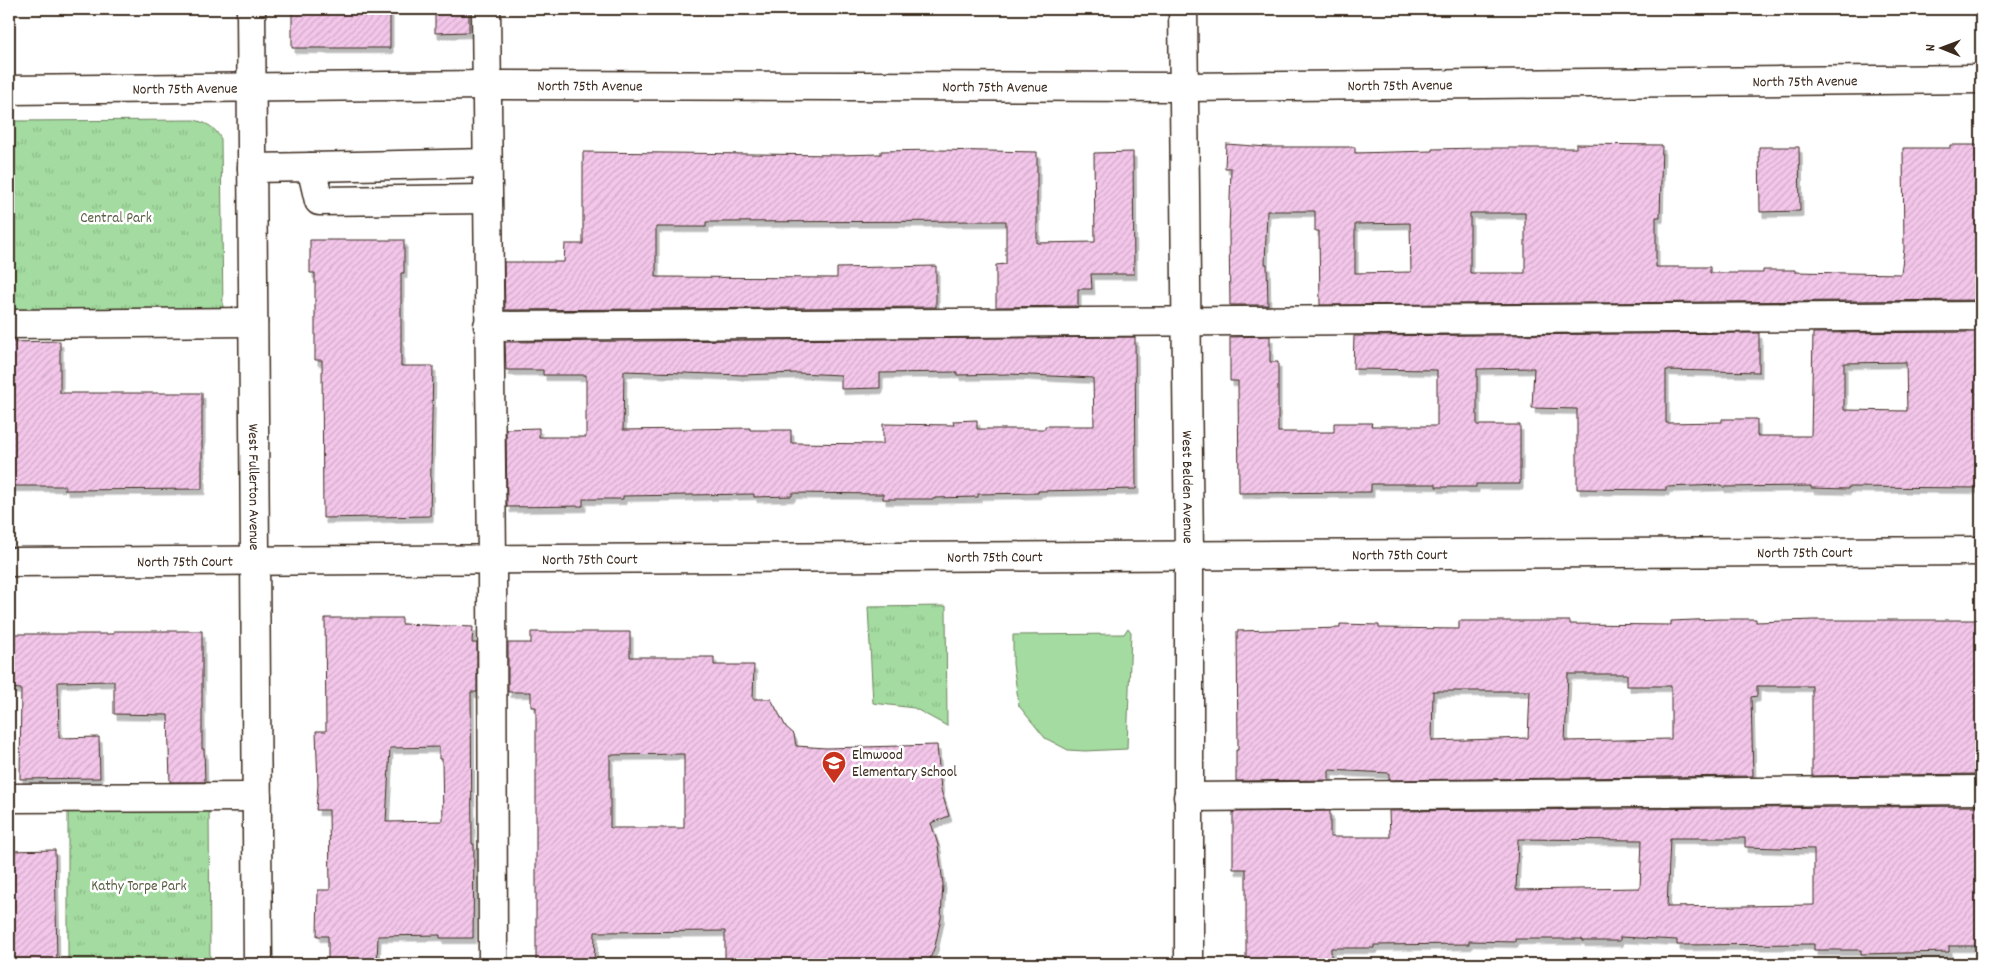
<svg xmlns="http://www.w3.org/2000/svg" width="1990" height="973" font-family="Dekko,sans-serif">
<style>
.green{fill:#a3dba0;stroke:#6f825f}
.park{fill:url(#park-tufts);stroke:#6f825f}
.building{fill:url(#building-hatch);stroke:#3b2a1e;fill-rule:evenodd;filter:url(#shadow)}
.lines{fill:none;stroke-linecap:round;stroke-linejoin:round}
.minor-casing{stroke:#3b2a1e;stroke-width:31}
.minor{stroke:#fff;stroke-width:28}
.labels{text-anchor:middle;stroke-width:5;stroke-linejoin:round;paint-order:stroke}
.street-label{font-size:15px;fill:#3b2a1e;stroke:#fff}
.park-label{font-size:15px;fill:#5a5f45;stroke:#fff}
.poi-label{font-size:15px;fill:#3b2a1e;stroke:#fff;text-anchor:start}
</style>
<defs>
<pattern id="park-tufts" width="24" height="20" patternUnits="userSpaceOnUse" patternTransform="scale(1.25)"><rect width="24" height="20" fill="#a3dba0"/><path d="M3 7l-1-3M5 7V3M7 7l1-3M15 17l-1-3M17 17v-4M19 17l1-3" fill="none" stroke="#8dbc89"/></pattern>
<pattern id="building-hatch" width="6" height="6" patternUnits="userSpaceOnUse" patternTransform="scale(1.25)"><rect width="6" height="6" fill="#f3c6ea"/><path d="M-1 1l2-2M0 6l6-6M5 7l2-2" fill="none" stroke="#d1aac8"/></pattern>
<filter id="shadow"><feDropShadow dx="3" dy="5.5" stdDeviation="0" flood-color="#0004"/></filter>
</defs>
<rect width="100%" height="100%" fill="#fff"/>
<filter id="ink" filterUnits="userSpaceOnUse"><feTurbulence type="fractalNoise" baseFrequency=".02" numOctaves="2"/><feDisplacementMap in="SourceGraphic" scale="10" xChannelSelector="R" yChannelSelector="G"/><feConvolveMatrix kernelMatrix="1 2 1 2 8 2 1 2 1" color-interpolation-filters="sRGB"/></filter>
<g filter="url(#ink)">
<path class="green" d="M 1128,628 L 1131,632 L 1127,749 L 1085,751 L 1068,750 L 1045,738 L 1019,706 L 1013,664 L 1013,635 L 1124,634 Z"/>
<g class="park">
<path d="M 194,120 C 207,123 215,127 221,139 L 223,314 L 9,315 L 9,121 Z"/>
<path d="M 946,606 L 947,726 L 914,708 L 873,703 L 868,607 Z"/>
<path d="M 68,805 L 209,805 L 210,964 L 68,964 Z"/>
</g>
<g class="building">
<path d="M 292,9 L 390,11 L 390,48 L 292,48 Z"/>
<path d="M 435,9 L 469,9 L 469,32 L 435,33 Z"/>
<path d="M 1226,144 L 1268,147 L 1355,147 L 1355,153 L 1432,151 L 1432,149 L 1479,148 L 1576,148 L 1576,144 L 1662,145 L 1660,217 L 1656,217 L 1656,267 L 1710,267 L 1710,273 L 1763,273 L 1763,270 L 1795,270 L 1795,272 L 1901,274 L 1904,249 L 1903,148 L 1950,148 L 1950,145 L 1981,145 L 1981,300 L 1320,305 L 1319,231 L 1315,231 L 1315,211 L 1267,211 L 1265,264 L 1267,264 L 1268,305 L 1230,305 L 1229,233 L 1231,168 L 1225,168 ZM 1470,213 L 1525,213 L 1525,273 L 1470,273 ZM 1410,223 L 1411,272 L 1355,273 L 1355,224 Z"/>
<path d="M 1759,147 L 1799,147 L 1800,211 L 1760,212 Z"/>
<path d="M 938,150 L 1037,152 L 1037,243 L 1095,242 L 1094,153 L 1133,152 L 1134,274 L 1091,274 L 1092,289 L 1078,289 L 1078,306 L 996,307 L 996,265 L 1006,264 L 1006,221 L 706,222 L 706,227 L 656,227 L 656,277 L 837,278 L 837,268 L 936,266 L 936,307 L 505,310 L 504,262 L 564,262 L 565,244 L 583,244 L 583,152 L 839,155 L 881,154 L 881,151 Z"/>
<path d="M 310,240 L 404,240 L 404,273 L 401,273 L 401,366 L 433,366 L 430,516 L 323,518 L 322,360 L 315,360 L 315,273 L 310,273 Z"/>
<path d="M 1981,332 L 1981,488 L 1848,487 L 1848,489 L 1811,488 L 1811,486 L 1722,487 L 1722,485 L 1666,487 L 1666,490 L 1577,489 L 1577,409 L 1532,408 L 1534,368 L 1477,369 L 1477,425 L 1520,425 L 1520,484 L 1476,484 L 1476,487 L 1436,487 L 1436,484 L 1371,484 L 1371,492 L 1239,493 L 1238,381 L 1230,381 L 1230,337 L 1270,336 L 1270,362 L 1278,362 L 1278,432 L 1334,432 L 1334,423 L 1372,423 L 1371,426 L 1437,426 L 1437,370 L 1353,369 L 1354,336 L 1759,333 L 1759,372 L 1666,370 L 1666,423 L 1722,422 L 1722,419 L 1757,419 L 1757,436 L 1811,436 L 1813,333 ZM 1906,362 L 1907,411 L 1844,410 L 1844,363 Z"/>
<path d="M 1135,337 L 1136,489 L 1038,491 L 1038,493 L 978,494 L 978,497 L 935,498 L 935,499 L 883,499 L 883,494 L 792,493 L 792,496 L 754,497 L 754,494 L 623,496 L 623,499 L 583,499 L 583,506 L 507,507 L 506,429 L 539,428 L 539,437 L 586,437 L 586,375 L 543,375 L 543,370 L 506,370 L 505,342 ZM 624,371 L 743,375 L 797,373 L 841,375 L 841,389 L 880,388 L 880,373 L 957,372 L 957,375 L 1009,374 L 1093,378 L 1094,426 L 1045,426 L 1045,429 L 977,429 L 977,420 L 953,421 L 954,425 L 883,424 L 883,444 L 791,443 L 791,430 L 750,430 L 750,428 L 623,430 Z"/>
<path d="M 60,341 L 60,393 L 202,393 L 202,489 L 65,490 L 65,486 L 9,486 L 9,342 Z"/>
<path d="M 325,618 L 402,618 L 402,624 L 473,627 L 472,643 L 477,643 L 477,692 L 471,692 L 472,844 L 474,844 L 473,938 L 440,938 L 440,935 L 378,936 L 377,964 L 328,964 L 328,936 L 317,936 L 318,890 L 330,890 L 329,810 L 316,810 L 318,785 L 316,731 L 326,731 ZM 439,747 L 439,759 L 442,759 L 443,821 L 386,822 L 390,748 Z"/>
<path d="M 1718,619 L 1756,619 L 1756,622 L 1813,620 L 1981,620 L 1981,774 L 1812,776 L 1812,686 L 1757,686 L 1757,696 L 1751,697 L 1753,776 L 1389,780 L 1389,773 L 1329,770 L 1329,780 L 1236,781 L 1236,750 L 1238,750 L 1237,631 L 1340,628 L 1340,624 L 1379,625 L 1379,628 L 1459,629 L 1459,621 L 1570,621 L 1570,624 L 1671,625 L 1671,621 ZM 1568,674 L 1627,674 L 1627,686 L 1671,686 L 1671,739 L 1565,741 ZM 1433,691 L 1530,691 L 1528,738 L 1432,741 Z"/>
<path d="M 114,631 L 202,631 L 202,749 L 204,749 L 205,782 L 170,782 L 168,715 L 114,714 L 114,681 L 58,682 L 59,738 L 99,737 L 100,778 L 20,779 L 21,689 L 9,688 L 9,634 L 114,634 Z"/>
<path d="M 531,632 L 630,632 L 630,657 L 714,657 L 714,665 L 754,665 L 753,699 L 771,699 L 786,727 L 794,734 L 796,746 L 826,748 L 937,745 L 941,790 L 949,816 L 931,823 L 938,845 L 943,884 L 941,918 L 935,946 L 928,964 L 847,962 L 725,962 L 725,931 L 595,932 L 594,964 L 536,964 L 536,707 L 531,707 L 531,692 L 508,692 L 508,643 L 531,643 ZM 684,754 L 684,828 L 610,828 L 610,755 Z"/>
<path d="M 1981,806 L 1981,946 L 1949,946 L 1949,952 L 1861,954 L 1861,950 L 1814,950 L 1814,944 L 1677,945 L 1677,940 L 1620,937 L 1620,941 L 1582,941 L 1582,939 L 1515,939 L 1515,942 L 1469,941 L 1469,944 L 1374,945 L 1374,948 L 1331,948 L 1331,964 L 1246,964 L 1246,869 L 1233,869 L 1233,812 L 1330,811 L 1330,837 L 1390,837 L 1389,811 ZM 1670,838 L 1745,838 L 1745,847 L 1814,849 L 1814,905 L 1667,907 ZM 1518,839 L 1642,840 L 1640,888 L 1516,890 Z"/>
<path d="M 55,850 L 57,962 L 9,963 L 9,851 Z"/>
</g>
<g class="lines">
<defs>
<g id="minor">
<path id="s1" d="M 251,9 L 258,964"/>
<path d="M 486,9 L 492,559 L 493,964"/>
<path id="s2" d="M 1183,9 L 1189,555 L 1189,964"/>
<path id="s3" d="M 9,90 L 486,85 L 1184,87 L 1981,79"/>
<path d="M 311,167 L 487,163"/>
<path d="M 252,168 L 311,167 L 319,201 L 487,199"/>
<path d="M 9,324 L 253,322"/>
<path d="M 488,326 L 1981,316"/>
<path id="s4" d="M 9,562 L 1981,551"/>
<path d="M 1188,797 L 1981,790"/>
<path d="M 9,798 L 257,797"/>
</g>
</defs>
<use href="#minor" class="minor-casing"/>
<use href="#minor" class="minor"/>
</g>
</g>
<defs>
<symbol id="school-pin" viewBox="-11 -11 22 30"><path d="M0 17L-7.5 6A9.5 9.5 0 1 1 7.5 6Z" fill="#c8321e" stroke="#fff"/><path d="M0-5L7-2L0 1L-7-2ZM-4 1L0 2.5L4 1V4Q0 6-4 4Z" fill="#fff"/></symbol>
</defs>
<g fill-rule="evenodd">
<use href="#school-pin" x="820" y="749" width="28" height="38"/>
</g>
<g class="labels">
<g class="street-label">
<text dy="5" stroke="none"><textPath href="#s3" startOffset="1796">North 75th Avenue</textPath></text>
<text dy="5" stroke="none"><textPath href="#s3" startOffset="581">North 75th Avenue</textPath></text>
<text dy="5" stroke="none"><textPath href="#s3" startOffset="1391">North 75th Avenue</textPath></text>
<text dy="5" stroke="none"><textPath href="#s3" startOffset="986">North 75th Avenue</textPath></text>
<text dy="5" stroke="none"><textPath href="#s3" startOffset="176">North 75th Avenue</textPath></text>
<text dy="5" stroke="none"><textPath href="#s2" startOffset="478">West Belden Avenue</textPath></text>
<text dy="5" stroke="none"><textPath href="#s1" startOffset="478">West Fullerton Avenue</textPath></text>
<text dy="5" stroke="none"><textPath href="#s4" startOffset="1796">North 75th Court</textPath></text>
<text dy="5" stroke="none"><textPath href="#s4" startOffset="1391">North 75th Court</textPath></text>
<text dy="5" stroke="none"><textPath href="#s4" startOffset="986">North 75th Court</textPath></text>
<text dy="5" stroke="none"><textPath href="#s4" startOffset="581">North 75th Court</textPath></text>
<text dy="5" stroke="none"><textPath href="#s4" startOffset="176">North 75th Court</textPath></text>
</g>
<g class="park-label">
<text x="116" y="222">Central Park</text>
<text x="139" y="890">Kathy Torpe Park</text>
</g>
<g class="poi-label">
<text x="852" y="759">Elmwood<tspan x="852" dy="17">Elementary School</tspan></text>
</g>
</g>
<rect width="1990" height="973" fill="none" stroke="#fff" stroke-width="30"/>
<rect x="15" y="15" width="1960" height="943" fill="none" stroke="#3b2a1e" stroke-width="2" filter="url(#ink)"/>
<g transform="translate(1942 48) rotate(271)" stroke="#ffffff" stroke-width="4" paint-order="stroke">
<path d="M0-4L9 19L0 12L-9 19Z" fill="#3b2a1e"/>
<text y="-8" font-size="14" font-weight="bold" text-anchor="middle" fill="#3b2a1e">N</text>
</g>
</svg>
